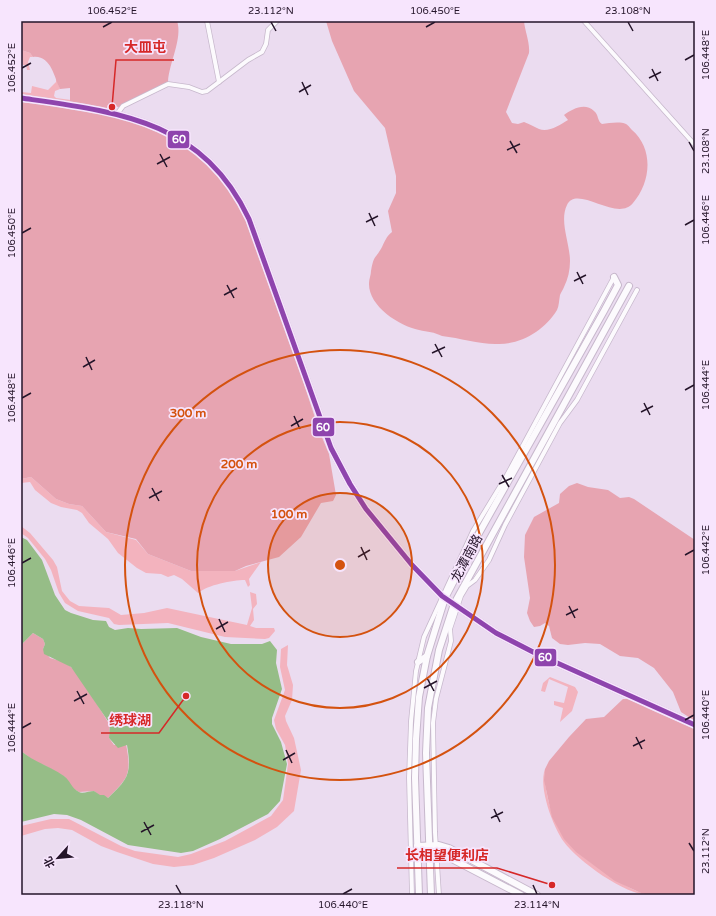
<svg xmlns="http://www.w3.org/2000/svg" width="716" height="916" font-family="'Varela Round','Noto Sans SC',sans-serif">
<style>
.green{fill:#f3b3be}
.forest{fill:#e7a4b1}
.water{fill:#96bd87}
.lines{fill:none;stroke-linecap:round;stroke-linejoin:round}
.minor-casing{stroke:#c7b8cc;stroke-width:5.5}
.secondary-casing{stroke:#c7b8cc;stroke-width:8}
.trunk-casing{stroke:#c7b8cc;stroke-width:8}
.minor{stroke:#fcfafd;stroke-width:4}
.secondary{stroke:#fcfafd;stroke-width:6}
.trunk{stroke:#fcfafd;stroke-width:7}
.bus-1-casing{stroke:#f7e5fd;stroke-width:8}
.bus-1{stroke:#8e44ad;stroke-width:5}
.ticks{fill:none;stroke:#25152a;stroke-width:1.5}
.ring{fill:none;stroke:#d4520f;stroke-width:2}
.labels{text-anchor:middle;stroke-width:3.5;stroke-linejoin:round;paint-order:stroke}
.street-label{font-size:13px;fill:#25152a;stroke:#f7e5fd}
.centre{fill:#d4520f;stroke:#f7e5fd;stroke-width:2}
.ring-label{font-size:12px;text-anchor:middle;font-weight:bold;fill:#d4520f;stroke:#f7e5fd;stroke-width:3.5;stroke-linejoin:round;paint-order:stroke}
.leader{fill:none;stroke:#d62828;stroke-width:1.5}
.callout-dot{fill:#d62828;stroke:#f7e5fd;stroke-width:1.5}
.callout-label{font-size:14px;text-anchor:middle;font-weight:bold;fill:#d62828;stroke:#f7e5fd;stroke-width:3.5;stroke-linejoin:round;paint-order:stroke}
.line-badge{stroke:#f7e5fd;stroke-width:1.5}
.badge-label{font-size:11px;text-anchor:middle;font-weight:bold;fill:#fff}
.neatline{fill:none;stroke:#25152a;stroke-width:1.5}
.ticks-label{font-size:10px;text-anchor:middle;fill:#25152a}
</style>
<rect width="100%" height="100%" fill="#ebdcf0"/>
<g class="green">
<path d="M 21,50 L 30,53 L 33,57 L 30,57 L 28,62 L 30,70 L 27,70 L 26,65 L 23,65 Z"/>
<path d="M 56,77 L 60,89 L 55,91 L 54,96 L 56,98 L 71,100 L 70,103 L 21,96 L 21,92 L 31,93 L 32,86 L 48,90 L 56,82 Z"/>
<path d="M 31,477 L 56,499 L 69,504 L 82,506 L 106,532 L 136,540 L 148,554 L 191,571 L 235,571 L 261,562 L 249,579 L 250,585 L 248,587 L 245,580 C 232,580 208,585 198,593 L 182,579 L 174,575 L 168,577 L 161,574 L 146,573 L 137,568 L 118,553 L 108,539 L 89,523 L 82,513 L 77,510 L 61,507 L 51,503 L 35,490 L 30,482 L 21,483 L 21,479 Z"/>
<path d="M 21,526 L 30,533 L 53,560 L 57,567 L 62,591 L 70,601 L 79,606 L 109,608 L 121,615 L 144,613 L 167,608 L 247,625 L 252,608 L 250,592 L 256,594 L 257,604 L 253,609 L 254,620 L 250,626 L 256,628 L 274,628 L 275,631 L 269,638 L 265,639 L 225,637 L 168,623 L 119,625 L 114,624 L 109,618 L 78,611 L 65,603 L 59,593 L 51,570 L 45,559 L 28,538 L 21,533 Z"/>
<path d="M 288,645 L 287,665 L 293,685 L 292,700 L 285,716 L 286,721 L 294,738 L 301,770 L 294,811 L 277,827 L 255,840 L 214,858 L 193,865 L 174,867 L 153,864 L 117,852 L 101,846 L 72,830 L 58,828 L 45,829 L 21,836 L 21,826 L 51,819 L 69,819 L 121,846 L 135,851 L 178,857 L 191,854 L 225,841 L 271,816 L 283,800 L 288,764 L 285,745 L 276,729 L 274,720 L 285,690 L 280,667 L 281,649 Z"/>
<path d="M 550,677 L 575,687 L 578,692 L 572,711 L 560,722 L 563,708 L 554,705 L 554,701 L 564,703 L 568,687 L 549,679 L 545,692 L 541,691 L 543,683 Z"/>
<path d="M 545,769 C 544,780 546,789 548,799 C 557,837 574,852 605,872 C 619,882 632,891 649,895 C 625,895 578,861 564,842 C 553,827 538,787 545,769 Z"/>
</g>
<g class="forest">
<path d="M 21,21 L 177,21 C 183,38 169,63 168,82 L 119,107 L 108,105 L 107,109 L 70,103 L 70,88 L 60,89 C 54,77 51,55 33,57 L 30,53 L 21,50 Z"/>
<path d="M 326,21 L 524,21 C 525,32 530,42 529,53 L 506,112 L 512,123 L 518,124 L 524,122 C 530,124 534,127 539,129 C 548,133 560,125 568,120 L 564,115 C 572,109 585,102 594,111 C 599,115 597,121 602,124 C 609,123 620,121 626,124 C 628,125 631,129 632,130 C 654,149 651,182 633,203 C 617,223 577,184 567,205 C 559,221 570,243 570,261 C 570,270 568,279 564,287 C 563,290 561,292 560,295 C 559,300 559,306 557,310 C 545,330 522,344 499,344 C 481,345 461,338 442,336 C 434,332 428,332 419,330 C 399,326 368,306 369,283 C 369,279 371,275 371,271 C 374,254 375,260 382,247 C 385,241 386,237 392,232 L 388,211 L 396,193 L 396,176 L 385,128 L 354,91 L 332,41 Z"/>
<path d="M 21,101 C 80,110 152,115 200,156 C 217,171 231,193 243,212 L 296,359 L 319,430 L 329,454 L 336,495 L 333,501 L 321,503 L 301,537 L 279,557 L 246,566 L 235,571 L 191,571 L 148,554 L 136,539 L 106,532 L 82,506 L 69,504 L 56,499 L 31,477 L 21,479 Z"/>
<path d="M 577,483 L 588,487 L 608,490 L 620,498 L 629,497 L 634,499 L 695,540 L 695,721 L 681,712 L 673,692 L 654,668 L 638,658 L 620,656 L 600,644 L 585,643 L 568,645 L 560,644 L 552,638 L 549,626 L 545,623 L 540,626 L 534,627 L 530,621 L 527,613 L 530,598 L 524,557 L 525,535 L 534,517 L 559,503 L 560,494 L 569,486 Z"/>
<path d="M 33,633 L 43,639 L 45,644 L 43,649 L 50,658 L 64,662 L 71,667 L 81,679 L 110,725 L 109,738 L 114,745 L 126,744 C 132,775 128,778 108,798 L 100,796 L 94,791 L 79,792 L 72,788 L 65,777 L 44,765 L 37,763 L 21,751 L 21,645 Z"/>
<path d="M 623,699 L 632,699 L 647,708 L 695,729 L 695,895 L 649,895 L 641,893 L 615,881 L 576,852 L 564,839 L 552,817 L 544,780 L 545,769 L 549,761 L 569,737 L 586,719 L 604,717 Z"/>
</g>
<path class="water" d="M 21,537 L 27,540 L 42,560 L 55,595 L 65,610 L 71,613 L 93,620 L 106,621 L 109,627 L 115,630 L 128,628 L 141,629 L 177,628 L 201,637 L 231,644 L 262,644 L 270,641 L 277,650 L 276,663 L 282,689 L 272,718 L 272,724 L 281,742 L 287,764 L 280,801 L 268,814 L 220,839 L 193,851 L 181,853 L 128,845 L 81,820 L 67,815 L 54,814 L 21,822 L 21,751 C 34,762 50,766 64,776 C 70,780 71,788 79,792 C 82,794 90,791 94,791 L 100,795 L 104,795 L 108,798 C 128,779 132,774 127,745 L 118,748 L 109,738 L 110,724 L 71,667 L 44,654 L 43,649 L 45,644 L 43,639 L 33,633 L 21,645 Z"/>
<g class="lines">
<defs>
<g id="minor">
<path d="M 207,21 L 219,82"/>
<path d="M 584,21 L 695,145"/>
<path d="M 117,114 L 123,106 L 168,84 L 189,87 L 202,92 L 207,91 L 248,60 L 262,52 L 266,44 L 268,30 L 277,21"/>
<path d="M 412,895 L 409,778 L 411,721 L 416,671 L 424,637 L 473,531 L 507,475 L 614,277"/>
<path d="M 439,895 L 435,832 L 433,723 L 436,699 L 451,641 L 450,629 L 461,596 L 467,586 L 475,580 L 489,560 L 505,525 L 560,423 L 577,400 L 637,290"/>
</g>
<g id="secondary">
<path d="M 418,662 L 427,656"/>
<path d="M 417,846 L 439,845 L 449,848 L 537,895"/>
<path d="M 418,855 L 436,855 L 448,857 L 521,895"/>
<path d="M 419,895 L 415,778 L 416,739 L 419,697 L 427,656 L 445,598 L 478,535 L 604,311 L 618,285 L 614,277"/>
<path d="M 431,895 L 426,753 L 428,708 L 439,650 L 454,604 L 629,286"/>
</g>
<path id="trunk" d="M 21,98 C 119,112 202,120 249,219 L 331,448 L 350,484 L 366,509 L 412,565 L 442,596 L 496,633 L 535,653 L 695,725"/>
</defs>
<use href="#minor" class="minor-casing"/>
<use href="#secondary" class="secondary-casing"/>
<use href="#trunk" class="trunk-casing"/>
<use href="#minor" class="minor"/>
<use href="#secondary" class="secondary"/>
<use href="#trunk" class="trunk"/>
<defs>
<path id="bus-1" d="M 21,98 C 119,112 202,120 249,219 L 331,448 L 350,484 L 366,509 L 412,565 L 442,596 L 496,633 L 535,653 L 695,725"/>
</defs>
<use href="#bus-1" class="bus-1-casing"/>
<use href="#bus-1" class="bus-1"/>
</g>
<path class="ticks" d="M 271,22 L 276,31M 628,22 L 633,31M 103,27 L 112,22M 426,27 L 435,22M 685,60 L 694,55M 22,68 L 31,63M 652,69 L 658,81M 649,78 L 661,72M 302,82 L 308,95M 299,92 L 311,85M 510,141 L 517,153M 689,142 L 694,151M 507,150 L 520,144M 160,154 L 167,167M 157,164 L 170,157M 369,213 L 375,226M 366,222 L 378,216M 685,225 L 694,220M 22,233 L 31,228M 577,272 L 583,284M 574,281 L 586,275M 227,285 L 234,298M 224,295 L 237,288M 435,344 L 442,357M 432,353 L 445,347M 86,357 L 92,370M 83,367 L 95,360M 685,390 L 694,385M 22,398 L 31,393M 644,403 L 650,415M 641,412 L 653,406M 294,416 L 300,429M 291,426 L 303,419M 502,475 L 509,487M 499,484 L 512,478M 152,488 L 159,501M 149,498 L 162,491M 361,547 L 367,560M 685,555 L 694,550M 358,557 L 370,550M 22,563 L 31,558M 569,606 L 575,618M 566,615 L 578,609M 219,619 L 225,632M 216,629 L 228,622M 427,678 L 434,691M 424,688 L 437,681M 77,691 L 84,704M 74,701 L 87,694M 685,720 L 694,715M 22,728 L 31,723M 636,737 L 642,749M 633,746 L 645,740M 286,750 L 292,763M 283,760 L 295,753M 494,809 L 500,822M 491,818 L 503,812M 144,822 L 151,835M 141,832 L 154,825M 689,843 L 694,851M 176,885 L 181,894M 533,885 L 537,894M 343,894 L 352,889"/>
<circle cx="340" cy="565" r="72" fill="#d4520f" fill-opacity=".12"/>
<g class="ring">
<circle cx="340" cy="565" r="72"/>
<circle cx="340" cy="565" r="143"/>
<circle cx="340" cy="565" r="215"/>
</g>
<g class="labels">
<g class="street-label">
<text transform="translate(466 558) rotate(-62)" y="5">龙潭南路</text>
</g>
</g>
<circle cx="340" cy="565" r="6" class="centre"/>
<g class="ring-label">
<text x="188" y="417">300 m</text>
<text x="239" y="468">200 m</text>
<text x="289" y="518">100 m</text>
</g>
<path class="leader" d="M112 107L116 60H174M186 696L159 733H101M552 885L497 868H397"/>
<g class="callout-dot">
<circle cx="112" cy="107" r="4"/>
<circle cx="186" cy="696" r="4"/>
<circle cx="552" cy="885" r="4"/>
</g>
<g class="callout-label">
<text x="145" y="52">大皿屯</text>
<text x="130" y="725">绣球湖</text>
<text x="447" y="860">长相望便利店</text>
</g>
<g class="line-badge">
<rect x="167" y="130" width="23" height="19" rx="4" fill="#8e44ad"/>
<rect x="312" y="417" width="23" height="20" rx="4" fill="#8e44ad"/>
<rect x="534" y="648" width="23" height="19" rx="4" fill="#8e44ad"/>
</g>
<g class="badge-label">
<text x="179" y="143">60</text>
<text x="323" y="431">60</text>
<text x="545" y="661">60</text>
</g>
<rect width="716" height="916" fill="none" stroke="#f7e5fd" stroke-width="44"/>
<g transform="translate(58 858) rotate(243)" stroke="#f7e5fd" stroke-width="3" paint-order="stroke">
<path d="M0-3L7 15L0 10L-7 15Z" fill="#25152a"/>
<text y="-6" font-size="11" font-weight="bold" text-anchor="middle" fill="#25152a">北</text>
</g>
<rect x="22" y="22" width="672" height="872" class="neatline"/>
<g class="ticks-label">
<text x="112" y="14">106.452°E</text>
<text x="271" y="14">23.112°N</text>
<text x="435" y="14">106.450°E</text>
<text x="628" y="14">23.108°N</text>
<text transform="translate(705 55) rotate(-90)" y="4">106.448°E</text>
<text transform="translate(11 68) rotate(-90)" y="4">106.452°E</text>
<text transform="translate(705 151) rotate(-90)" y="4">23.108°N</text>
<text transform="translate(705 220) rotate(-90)" y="4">106.446°E</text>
<text transform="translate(11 233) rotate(-90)" y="4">106.450°E</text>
<text transform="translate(705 385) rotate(-90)" y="4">106.444°E</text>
<text transform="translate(11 398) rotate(-90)" y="4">106.448°E</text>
<text transform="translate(705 550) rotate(-90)" y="4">106.442°E</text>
<text transform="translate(11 563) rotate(-90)" y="4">106.446°E</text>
<text transform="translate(705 715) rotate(-90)" y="4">106.440°E</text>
<text transform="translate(11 728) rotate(-90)" y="4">106.444°E</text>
<text transform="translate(705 851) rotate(-90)" y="4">23.112°N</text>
<text x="181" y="908">23.118°N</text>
<text x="343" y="908">106.440°E</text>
<text x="537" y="908">23.114°N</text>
</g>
</svg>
